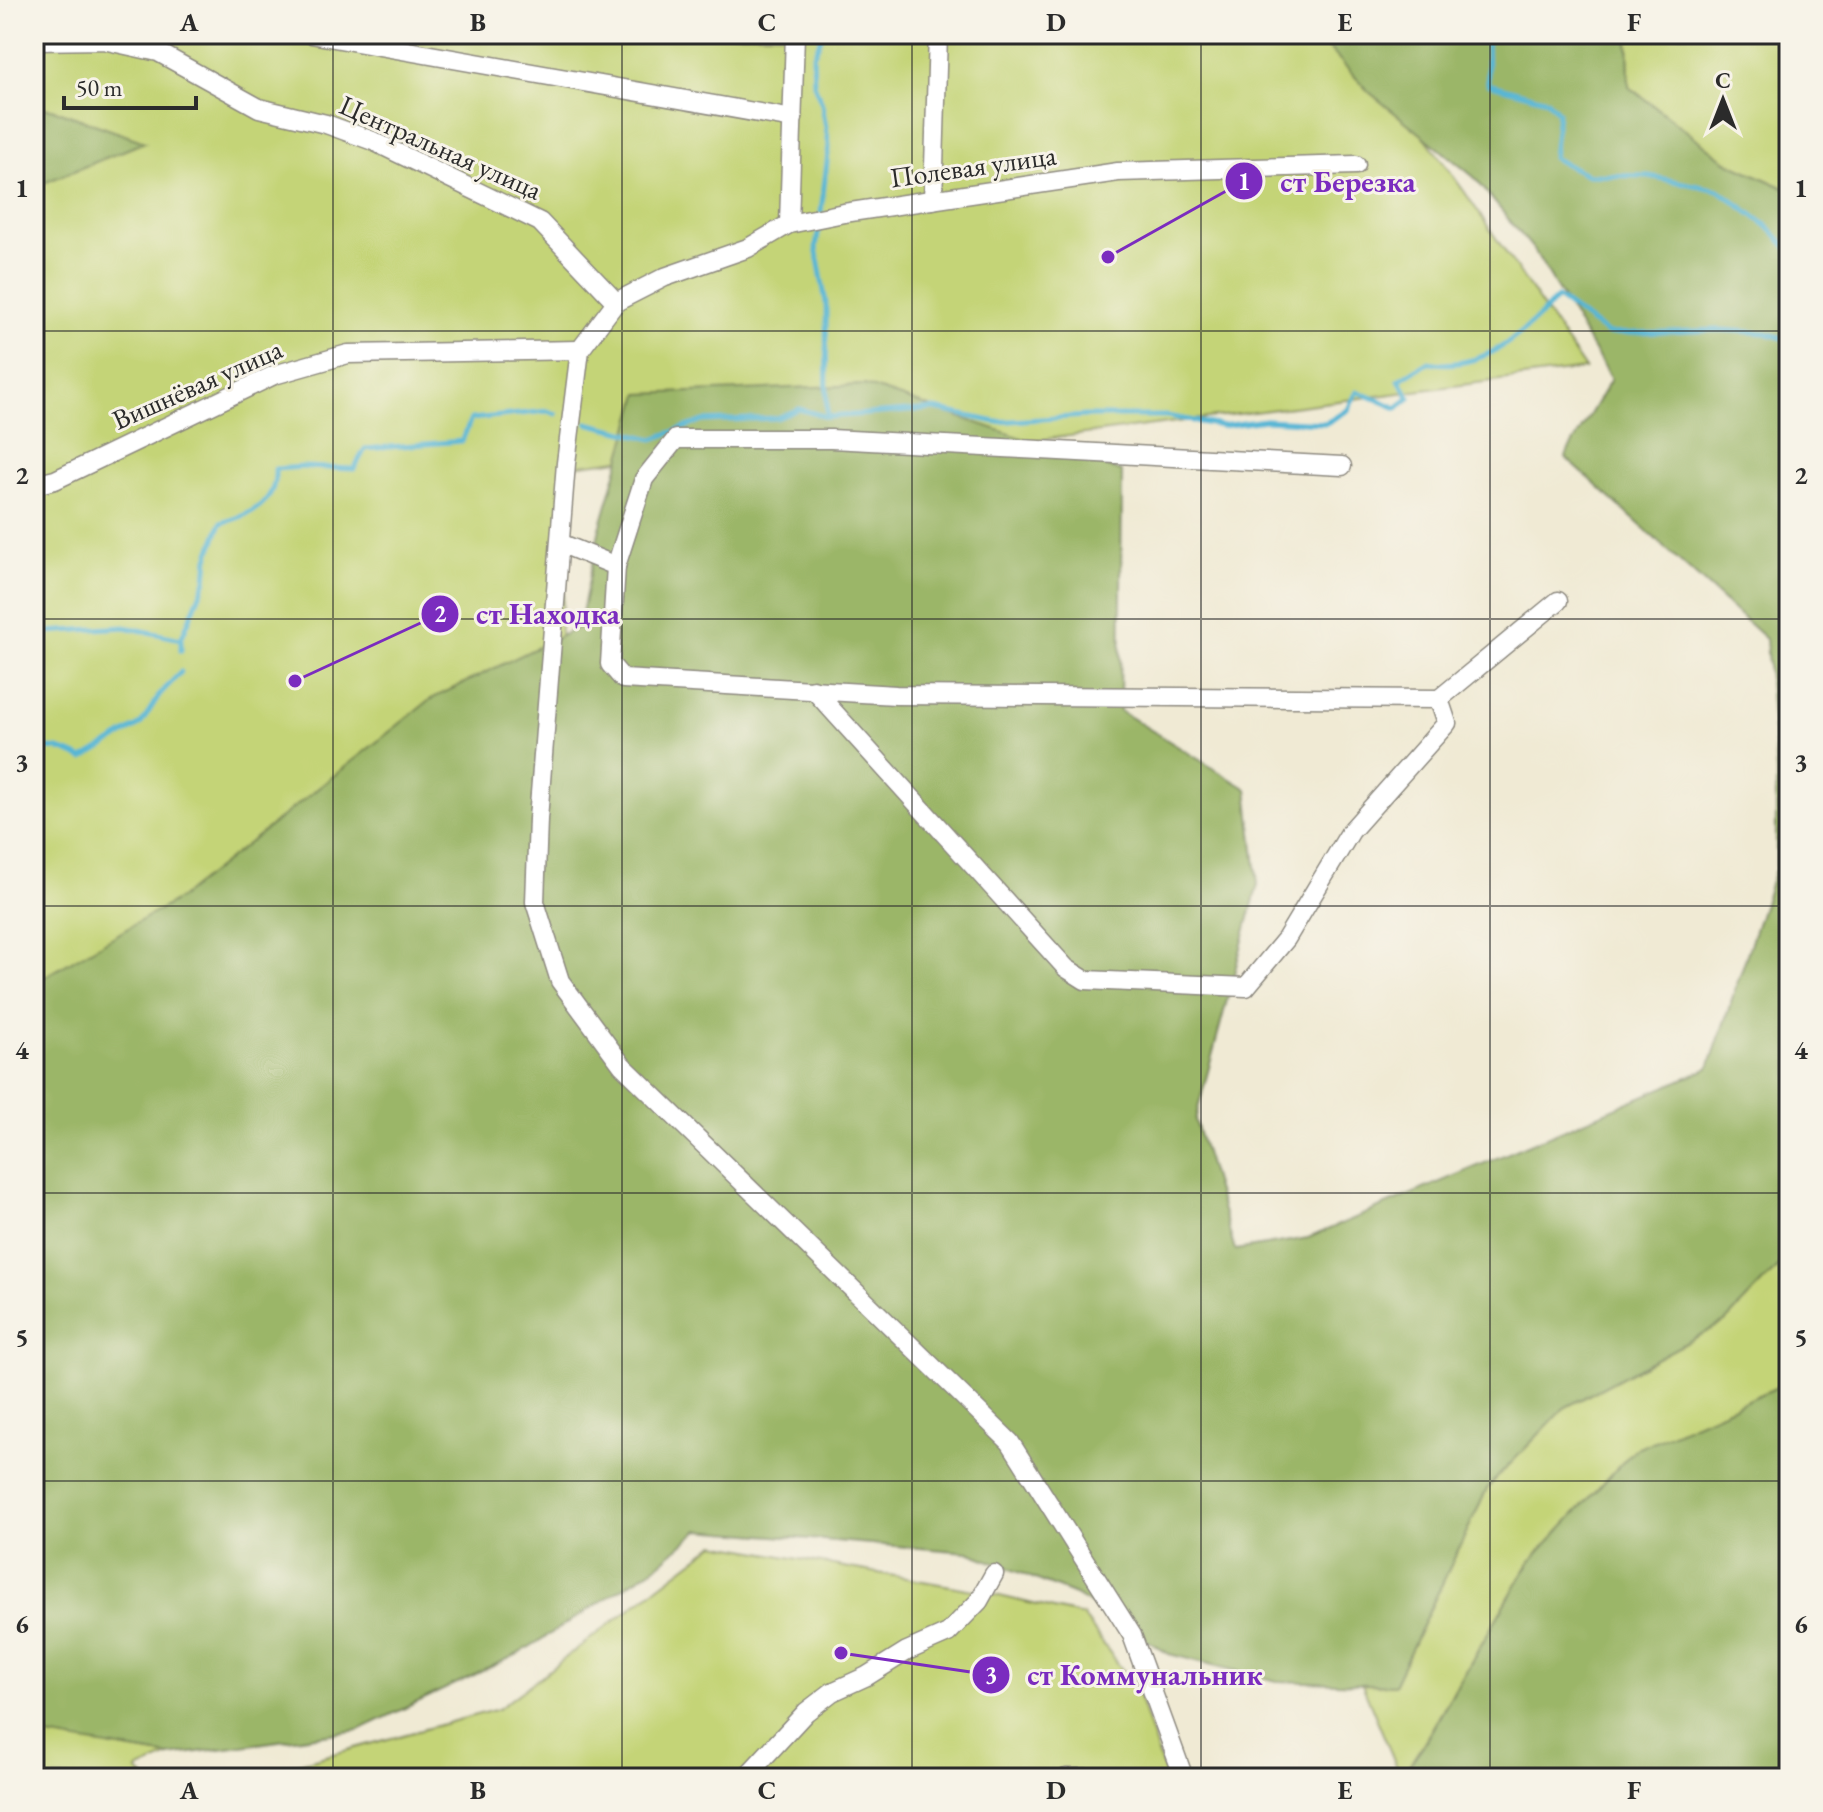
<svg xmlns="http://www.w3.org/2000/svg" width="1823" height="1812" font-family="'EB Garamond',serif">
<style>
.green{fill:#c4d477;stroke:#788051;stroke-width:2}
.forest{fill:#9bb668;stroke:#63704a;stroke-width:2}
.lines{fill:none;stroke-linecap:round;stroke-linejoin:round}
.stream{stroke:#56b6d5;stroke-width:5}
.minor-casing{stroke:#8e8a80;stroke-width:21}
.minor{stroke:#fff;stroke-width:18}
.grid{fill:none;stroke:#2b2b2b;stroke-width:2;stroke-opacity:0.55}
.labels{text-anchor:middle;stroke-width:6;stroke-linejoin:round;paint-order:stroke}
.street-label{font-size:28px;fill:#2b2b2b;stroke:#f7f3e8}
.leader{fill:none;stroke:#7b2cbf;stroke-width:3}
.callout-dot{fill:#7b2cbf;stroke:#f7f3e8;stroke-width:3}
.mark-label{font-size:24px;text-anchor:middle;font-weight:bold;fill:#fff}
.callout-label{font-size:30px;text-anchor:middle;font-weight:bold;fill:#7b2cbf;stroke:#f7f3e8;stroke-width:6;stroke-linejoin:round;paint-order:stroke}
.neatline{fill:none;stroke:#2b2b2b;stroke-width:3}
.grid-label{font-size:26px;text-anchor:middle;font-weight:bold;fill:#2b2b2b}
</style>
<rect width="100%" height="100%" fill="#f7f3e8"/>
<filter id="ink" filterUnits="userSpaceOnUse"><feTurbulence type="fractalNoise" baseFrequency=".0125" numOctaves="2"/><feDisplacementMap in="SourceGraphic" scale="16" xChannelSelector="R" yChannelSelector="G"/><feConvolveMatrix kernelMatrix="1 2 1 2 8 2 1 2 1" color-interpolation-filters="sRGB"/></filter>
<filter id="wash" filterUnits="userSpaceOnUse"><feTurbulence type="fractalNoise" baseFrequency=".006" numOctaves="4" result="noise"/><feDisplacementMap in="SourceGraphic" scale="32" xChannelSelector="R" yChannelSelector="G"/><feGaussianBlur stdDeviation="1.8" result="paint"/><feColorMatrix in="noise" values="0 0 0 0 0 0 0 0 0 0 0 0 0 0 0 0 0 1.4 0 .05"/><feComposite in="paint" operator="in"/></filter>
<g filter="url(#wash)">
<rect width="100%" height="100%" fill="#f0ead4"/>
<g class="green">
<path d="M 34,34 L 1350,34 L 1464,191 L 1585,369 L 954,451 L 689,451 L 573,466 L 541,896 L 34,1037 Z"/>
<path d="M 1628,34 L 1789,34 L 1789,190 L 1727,162 L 1629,87 Z"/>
<path d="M 1789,1255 L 1789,1382 L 1634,1450 L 1529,1563 L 1421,1747 L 1401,1777 L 1362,1684 L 1394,1685 L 1488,1487 L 1564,1408 L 1725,1322 Z"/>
<path d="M 715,1544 L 979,1591 L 1083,1616 L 1137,1690 L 1166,1778 L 245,1778 L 498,1709 Z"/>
<path d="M 34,1683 L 108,1746 L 169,1756 L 137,1770 L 145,1778 L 34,1778 Z"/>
</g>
<g class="forest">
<path d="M 1316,34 L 1628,34 L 1629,87 L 1727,162 L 1789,190 L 1789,1255 L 1725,1322 L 1564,1408 L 1488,1487 L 1394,1685 L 1277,1681 L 1169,1654 L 1075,1595 L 968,1552 L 699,1530 L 653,1569 L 518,1654 L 359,1730 L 169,1756 L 34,1734 L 34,983 L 178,899 L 431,699 L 579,627 L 599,532 L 639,394 L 865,385 L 1122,472 L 1120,711 L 1247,789 L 1258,884 L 1195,1120 L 1235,1250 L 1308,1238 L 1709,1068 L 1776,867 L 1776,771 L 1766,639 L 1565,457 L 1611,379 L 1534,250 L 1474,177 L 1369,92 Z"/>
<path d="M 34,107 L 52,109 L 145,142 L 34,187 Z"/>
<path d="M 1789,1382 L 1789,1778 L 1400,1778 L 1422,1747 L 1529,1563 L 1634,1450 Z"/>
</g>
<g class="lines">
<g class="stream">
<path d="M 1487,34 L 1488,84 L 1547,100 L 1558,112 L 1553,158 L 1588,175 L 1649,176 L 1719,190 L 1767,226 L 1789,249"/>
<path d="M 821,212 L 829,145 L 822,104 L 814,84 L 813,56 L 823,34"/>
<path d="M 820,222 L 816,247 L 826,303 L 827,417"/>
<path d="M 587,423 L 653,439 L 703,421 L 777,418 L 799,409 L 827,417 L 935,409 L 996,422 L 1086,416 L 1167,416 L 1222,426 L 1265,420 L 1326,423 L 1348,410 L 1357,391 L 1397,408 L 1410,398 L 1399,380 L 1428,362 C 1482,372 1522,336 1557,298 L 1608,334 L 1720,330 L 1766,333 L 1789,340"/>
<path d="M 34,637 L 46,632 L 125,627 L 181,639"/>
<path d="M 181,651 L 181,639 L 206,580 L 208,558 L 221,523 C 251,515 277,503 275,469 L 303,467 L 354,469 L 365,449 L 462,441 L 471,419 L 548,411 L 556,414"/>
<path d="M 34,753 C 52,743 67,751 83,759 L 141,724 L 160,694 L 181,672"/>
</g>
</g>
</g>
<g filter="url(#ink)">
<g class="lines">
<defs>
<g id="minor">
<path d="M 311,34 L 793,119"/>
<path d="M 34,41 L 103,40 L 158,52 L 259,108 L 326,124 L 373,141 L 540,222 L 616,302"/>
<path d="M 933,200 L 938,34"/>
<path d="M 789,224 L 795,34"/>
<path d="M 34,485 L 55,480 L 274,375 L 348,354 L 580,350"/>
<path d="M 560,543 L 616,566 L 610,664 L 623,679 L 896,695 L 1439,699 L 1558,601"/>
<path d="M 616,566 L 644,479 L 676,439 L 831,439 L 1342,466"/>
<path d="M 813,689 L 1066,968 L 1085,980 L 1246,987 L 1286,939 L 1351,831 L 1447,723 L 1439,699"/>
<path d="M 745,1778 L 806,1712 L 832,1692 L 867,1676 L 907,1651 L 948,1633 L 979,1601 L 994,1574"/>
<path d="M 1066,1778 L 1107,1778"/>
<path d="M 1184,1778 L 1132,1635 L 1010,1442 L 622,1065 L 560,981 L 535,902 L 538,819 L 566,463 L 580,350 L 616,302 L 665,277 L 748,248 L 789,224 L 844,213 L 1118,172 L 1356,165"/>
</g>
</defs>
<use href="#minor" class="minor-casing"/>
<use href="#minor" class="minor"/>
</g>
</g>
<path class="grid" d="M 333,34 L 333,1778M 622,34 L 622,1778M 912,34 L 912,1778M 1201,34 L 1201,1778M 1490,34 L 1490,1778M 34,331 L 1789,331M 34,619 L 1789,619M 34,906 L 1789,906M 34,1193 L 1789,1193M 34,1481 L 1789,1481"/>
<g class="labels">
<g class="street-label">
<text transform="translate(441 147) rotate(24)" y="10">Центральная улица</text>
<text transform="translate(973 166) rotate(-8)" y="10">Полевая улица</text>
<text transform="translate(197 384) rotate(-24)" y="10">Вишнёвая улица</text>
</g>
</g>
<path class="leader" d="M1108 257L1244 181M295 681L440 614M841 1653L991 1675"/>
<g class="callout-dot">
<circle cx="1108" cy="257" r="8"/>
<circle cx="295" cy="681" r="8"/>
<circle cx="841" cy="1653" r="8"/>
<circle cx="1244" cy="181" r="20"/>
<circle cx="440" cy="614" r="20"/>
<circle cx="991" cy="1675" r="20"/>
</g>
<g class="mark-label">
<text x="1244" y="190">1</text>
<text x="440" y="622">2</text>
<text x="991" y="1683">3</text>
</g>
<g class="callout-label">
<text x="1348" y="192">ст Березка</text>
<text x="548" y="624">ст Находка</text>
<text x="1145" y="1685">ст Коммунальник</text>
</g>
<rect width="1823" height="1812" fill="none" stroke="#f7f3e8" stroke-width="88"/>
<g transform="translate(1723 100)" stroke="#f7f3e8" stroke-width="6" paint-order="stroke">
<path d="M0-6L14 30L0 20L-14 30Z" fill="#2b2b2b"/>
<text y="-12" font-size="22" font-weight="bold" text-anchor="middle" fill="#2b2b2b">С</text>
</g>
<path d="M64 96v12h132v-12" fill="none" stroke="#2b2b2b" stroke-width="4"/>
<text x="76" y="96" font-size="24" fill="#2b2b2b" stroke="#f7f3e8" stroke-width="6" paint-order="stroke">50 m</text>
<rect x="44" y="44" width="1735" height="1724" class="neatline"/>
<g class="grid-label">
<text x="189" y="31">A</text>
<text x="478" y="31">B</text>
<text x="767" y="31">C</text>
<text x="1056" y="31">D</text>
<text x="1345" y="31">E</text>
<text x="1634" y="31">F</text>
<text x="22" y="197">1</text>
<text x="1801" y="197">1</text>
<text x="22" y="484">2</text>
<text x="1801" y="484">2</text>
<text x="22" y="771">3</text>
<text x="1801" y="771">3</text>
<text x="22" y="1059">4</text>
<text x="1801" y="1059">4</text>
<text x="22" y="1346">5</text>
<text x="1801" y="1346">5</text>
<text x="22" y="1633">6</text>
<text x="1801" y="1633">6</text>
<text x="189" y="1799">A</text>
<text x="478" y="1799">B</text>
<text x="767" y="1799">C</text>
<text x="1056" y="1799">D</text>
<text x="1345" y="1799">E</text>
<text x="1634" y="1799">F</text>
</g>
</svg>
